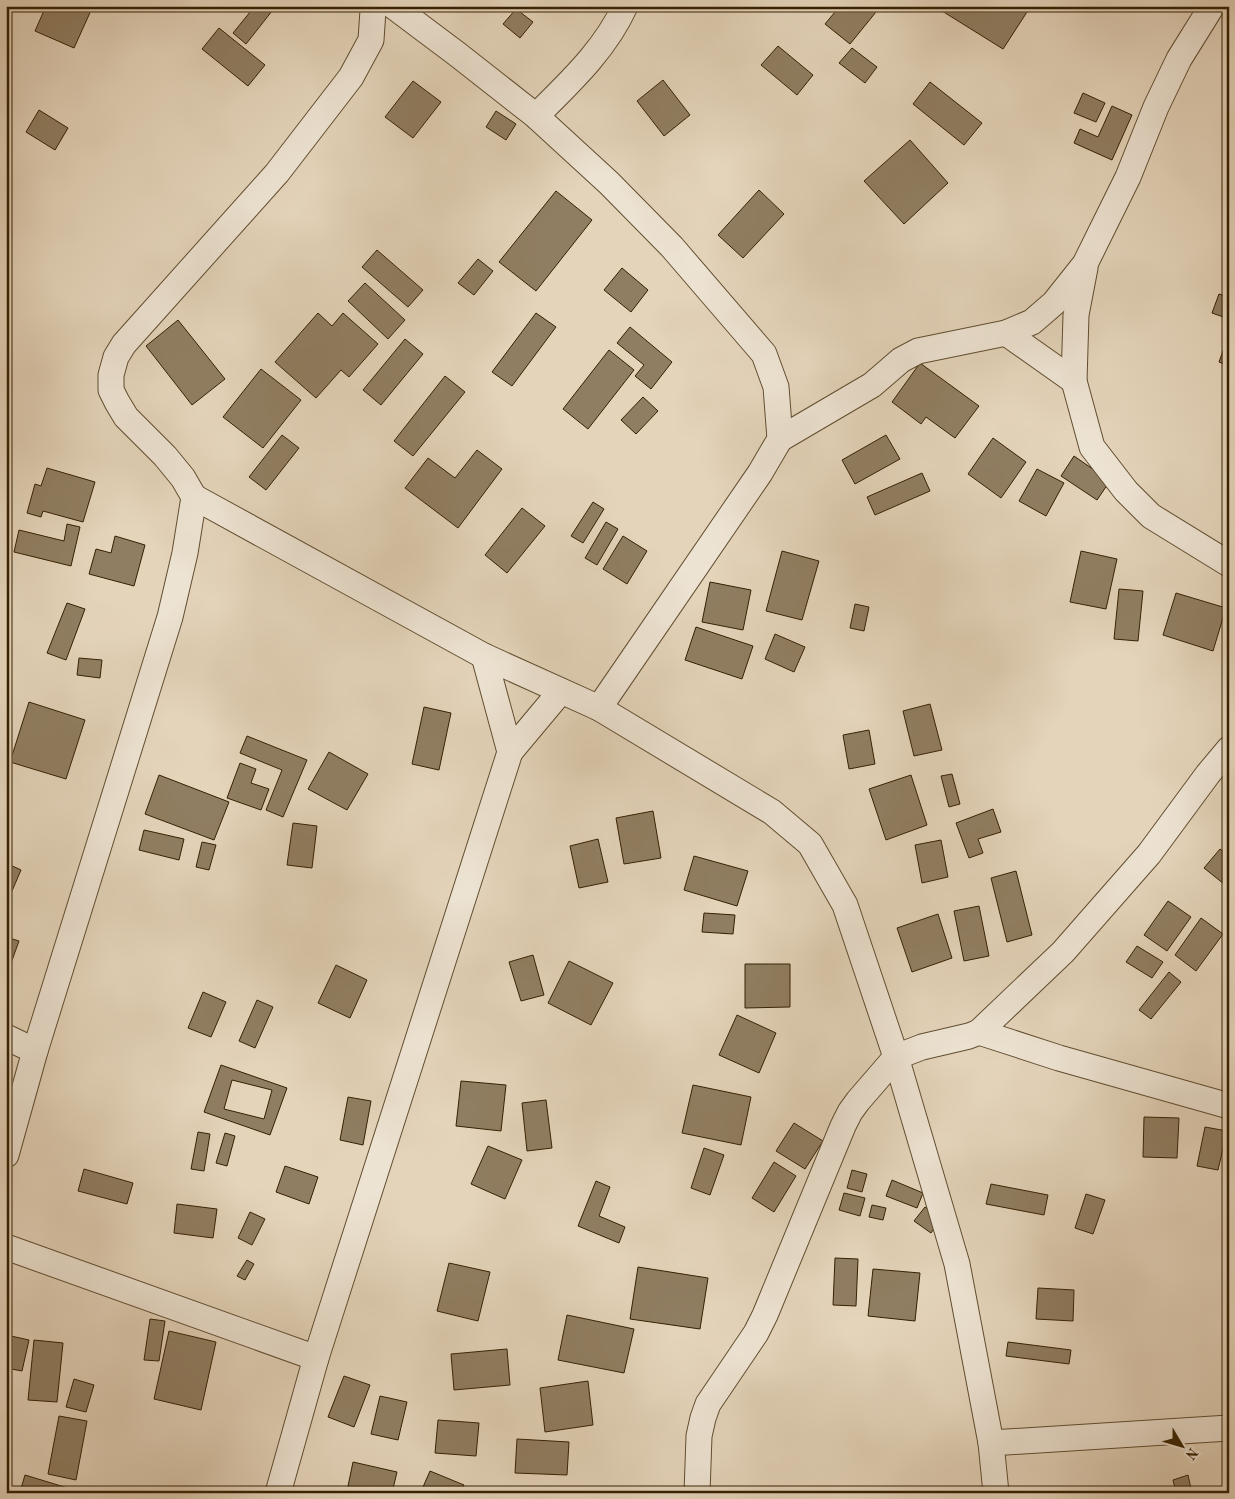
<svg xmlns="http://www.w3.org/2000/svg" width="1235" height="1499" font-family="'Old Standard TT',serif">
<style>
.building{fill:#907e62;stroke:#352002;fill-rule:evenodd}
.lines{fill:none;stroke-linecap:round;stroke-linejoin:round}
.street-casing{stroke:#614d30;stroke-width:27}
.street{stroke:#ede3d2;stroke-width:25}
</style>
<rect width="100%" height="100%" fill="#e4d4ba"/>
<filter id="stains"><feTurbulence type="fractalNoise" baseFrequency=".004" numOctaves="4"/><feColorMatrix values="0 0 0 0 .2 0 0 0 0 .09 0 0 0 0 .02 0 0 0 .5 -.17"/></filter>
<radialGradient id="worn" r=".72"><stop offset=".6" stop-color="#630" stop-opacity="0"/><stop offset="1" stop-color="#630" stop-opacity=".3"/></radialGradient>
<g class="building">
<path d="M 46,6 L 93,6 L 74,48 L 35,31 Z"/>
<path d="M 255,6 L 276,6 L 246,44 L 233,33 Z"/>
<path d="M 840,6 L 869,6 L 876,12 L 850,44 L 825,24 Z"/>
<path d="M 934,6 L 1017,6 L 1027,12 L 1003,49 Z"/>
<path d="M 516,9 L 533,22 L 520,38 L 503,24 Z"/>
<path d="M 219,28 L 265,65 L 248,86 L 202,49 Z"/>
<path d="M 778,46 L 813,75 L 797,95 L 761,65 Z"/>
<path d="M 852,48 L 877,67 L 865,83 L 839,63 Z"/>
<path d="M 663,80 L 690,115 L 664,136 L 637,101 Z"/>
<path d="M 413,81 L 441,102 L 413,138 L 385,117 Z"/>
<path d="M 930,82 L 982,123 L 964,145 L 913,104 Z"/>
<path d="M 1083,93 L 1105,103 L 1096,122 L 1074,113 Z"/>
<path d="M 1112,106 L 1132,115 L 1112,160 L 1074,143 L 1080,129 L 1098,137 Z"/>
<path d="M 39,110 L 68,128 L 55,150 L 26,132 Z"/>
<path d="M 496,111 L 516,124 L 506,140 L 486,127 Z"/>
<path d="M 910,140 L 948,183 L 904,224 L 864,181 Z"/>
<path d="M 759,190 L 784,214 L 743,258 L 718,235 Z"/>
<path d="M 556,191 L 592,220 L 536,291 L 499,262 Z"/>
<path d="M 377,250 L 423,290 L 408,307 L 362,267 Z"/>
<path d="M 478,259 L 493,271 L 474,295 L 458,283 Z"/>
<path d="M 622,268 L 648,290 L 631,312 L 604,290 Z"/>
<path d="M 365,283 L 405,320 L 388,339 L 348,301 Z"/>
<path d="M 1219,294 L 1229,297 L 1229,319 L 1212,313 Z"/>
<path d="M 318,313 L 332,326 L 343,313 L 378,344 L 349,377 L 341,370 L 316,398 L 275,362 Z"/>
<path d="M 536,313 L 556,327 L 512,386 L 492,372 Z"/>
<path d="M 178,320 L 225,379 L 192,405 L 146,346 Z"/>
<path d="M 630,327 L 672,362 L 651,389 L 635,376 L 644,365 L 617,343 Z"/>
<path d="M 1229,334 L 1229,366 L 1219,362 Z"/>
<path d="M 405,339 L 423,354 L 381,405 L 363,390 Z"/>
<path d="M 609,350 L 634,370 L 588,429 L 563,409 Z"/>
<path d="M 920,363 L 979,406 L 955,438 L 926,417 L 921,424 L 892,402 Z"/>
<path d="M 261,369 L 301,400 L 263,448 L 223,417 Z"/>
<path d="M 445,376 L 465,392 L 413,456 L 394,441 Z"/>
<path d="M 643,397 L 658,411 L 636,434 L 621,420 Z"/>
<path d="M 282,435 L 299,448 L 266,490 L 249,477 Z"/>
<path d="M 886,435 L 900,459 L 855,484 L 842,460 Z"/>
<path d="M 993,438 L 1026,462 L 1001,498 L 968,474 Z"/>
<path d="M 477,450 L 502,469 L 458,528 L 405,488 L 428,458 L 455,478 Z"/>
<path d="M 1074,456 L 1110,481 L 1097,500 L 1061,476 Z"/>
<path d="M 47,468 L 95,482 L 83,522 L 43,511 L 41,517 L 27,513 L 35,484 L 41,486 Z"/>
<path d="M 1037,469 L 1064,483 L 1046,516 L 1019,501 Z"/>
<path d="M 922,473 L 930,491 L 875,515 L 867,497 Z"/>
<path d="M 593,502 L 604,509 L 583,543 L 571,536 Z"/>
<path d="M 522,508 L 545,526 L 507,573 L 485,555 Z"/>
<path d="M 606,522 L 618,529 L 597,565 L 585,558 Z"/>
<path d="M 67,524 L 80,527 L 71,566 L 14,552 L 19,530 L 64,541 Z"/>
<path d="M 115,536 L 145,545 L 134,586 L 89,574 L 96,549 L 111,553 Z"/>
<path d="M 623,536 L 647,551 L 627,584 L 603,569 Z"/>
<path d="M 782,551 L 819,561 L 802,620 L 766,611 Z"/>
<path d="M 1081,551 L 1117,559 L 1106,609 L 1070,602 Z"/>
<path d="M 710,582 L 751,590 L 743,630 L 702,622 Z"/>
<path d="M 1119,589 L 1143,591 L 1138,641 L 1114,639 Z"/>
<path d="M 1176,593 L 1226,608 L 1213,651 L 1163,635 Z"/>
<path d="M 67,603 L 85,609 L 66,660 L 47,653 Z"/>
<path d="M 855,604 L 869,607 L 864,631 L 850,628 Z"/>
<path d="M 696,627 L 753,646 L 742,679 L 685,660 Z"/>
<path d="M 775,634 L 805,647 L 794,672 L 765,659 Z"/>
<path d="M 79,658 L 102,660 L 100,678 L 77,675 Z"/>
<path d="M 29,702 L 85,720 L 66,779 L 10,762 Z"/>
<path d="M 930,704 L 942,750 L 914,756 L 903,711 Z"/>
<path d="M 424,707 L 451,713 L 439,770 L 412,764 Z"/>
<path d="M 869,730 L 875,764 L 849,769 L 843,735 Z"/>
<path d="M 247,736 L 307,760 L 283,817 L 266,810 L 282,770 L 240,753 Z"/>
<path d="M 329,752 L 368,774 L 347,810 L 308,789 Z"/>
<path d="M 240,763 L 256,769 L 251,783 L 269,789 L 261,810 L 227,798 Z"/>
<path d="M 952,774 L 960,804 L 949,807 L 941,776 Z"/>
<path d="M 159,775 L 229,802 L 214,840 L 145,814 Z"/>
<path d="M 911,775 L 927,825 L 886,840 L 869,789 Z"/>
<path d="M 993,809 L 1001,832 L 978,839 L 983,853 L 969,858 L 956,823 Z"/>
<path d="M 653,811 L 661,858 L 624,864 L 616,818 Z"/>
<path d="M 293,823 L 317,826 L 312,868 L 287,865 Z"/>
<path d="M 144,830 L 184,839 L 179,860 L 139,850 Z"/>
<path d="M 598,839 L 608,882 L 579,888 L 570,846 Z"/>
<path d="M 941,840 L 948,877 L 922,883 L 915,845 Z"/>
<path d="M 202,842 L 216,845 L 209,870 L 196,867 Z"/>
<path d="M 1220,849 L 1229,856 L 1229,888 L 1204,868 Z"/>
<path d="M 694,856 L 748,871 L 737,906 L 684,890 Z"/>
<path d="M 6,863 L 21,870 L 6,905 Z"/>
<path d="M 1016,871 L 1032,935 L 1007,942 L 991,878 Z"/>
<path d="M 1168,901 L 1191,917 L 1167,951 L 1144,935 Z"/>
<path d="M 979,906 L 989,956 L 964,961 L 954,911 Z"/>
<path d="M 704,913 L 735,915 L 733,934 L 702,932 Z"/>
<path d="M 938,914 L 952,958 L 912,972 L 897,928 Z"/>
<path d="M 1201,918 L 1223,934 L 1196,971 L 1175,955 Z"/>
<path d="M 6,937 L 19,941 L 6,977 Z"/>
<path d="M 1137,946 L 1163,962 L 1152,978 L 1126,962 Z"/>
<path d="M 533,955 L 544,995 L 521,1001 L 509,962 Z"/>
<path d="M 569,961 L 613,983 L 591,1025 L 548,1003 Z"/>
<path d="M 745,964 L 790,964 L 790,1007 L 745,1008 Z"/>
<path d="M 336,965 L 367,980 L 350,1018 L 318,1003 Z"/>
<path d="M 1169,972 L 1181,982 L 1151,1019 L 1139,1010 Z"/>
<path d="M 203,992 L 226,1002 L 211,1037 L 188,1028 Z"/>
<path d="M 257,1000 L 273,1007 L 255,1048 L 239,1041 Z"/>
<path d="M 737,1015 L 776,1033 L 759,1073 L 719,1055 Z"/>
<path d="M 221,1065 L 287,1088 L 270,1135 L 204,1112 ZM 232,1080 L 272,1090 L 264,1119 L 224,1109 Z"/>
<path d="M 461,1081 L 506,1085 L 501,1131 L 456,1126 Z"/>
<path d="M 693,1085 L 751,1097 L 741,1145 L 682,1133 Z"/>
<path d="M 348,1097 L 371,1101 L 363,1145 L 340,1140 Z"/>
<path d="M 546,1100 L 552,1148 L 527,1151 L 522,1103 Z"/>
<path d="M 1144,1117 L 1179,1118 L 1177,1158 L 1143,1157 Z"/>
<path d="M 794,1123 L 823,1141 L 805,1169 L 776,1151 Z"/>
<path d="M 1205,1127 L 1227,1131 L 1218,1170 L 1197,1166 Z"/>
<path d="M 198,1132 L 210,1134 L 204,1171 L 191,1169 Z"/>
<path d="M 225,1133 L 235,1136 L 227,1166 L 216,1163 Z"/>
<path d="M 488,1146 L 522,1160 L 505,1199 L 471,1184 Z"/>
<path d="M 704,1148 L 724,1155 L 710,1195 L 691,1188 Z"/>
<path d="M 774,1162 L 796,1176 L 774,1212 L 752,1198 Z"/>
<path d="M 285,1166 L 318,1177 L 309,1204 L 276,1192 Z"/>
<path d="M 84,1169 L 133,1183 L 127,1204 L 78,1191 Z"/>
<path d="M 852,1170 L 867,1174 L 862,1192 L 847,1188 Z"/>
<path d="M 892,1180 L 923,1193 L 917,1208 L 886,1196 Z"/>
<path d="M 596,1181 L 610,1187 L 599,1216 L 625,1227 L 619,1243 L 578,1226 Z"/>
<path d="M 991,1184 L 1048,1195 L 1044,1215 L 986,1204 Z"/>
<path d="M 844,1193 L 865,1198 L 860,1216 L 839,1210 Z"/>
<path d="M 1086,1194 L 1105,1200 L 1093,1234 L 1075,1228 Z"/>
<path d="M 177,1204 L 217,1209 L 213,1238 L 174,1233 Z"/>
<path d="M 872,1205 L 886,1208 L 883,1220 L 869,1217 Z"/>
<path d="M 925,1207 L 941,1218 L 931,1233 L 914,1221 Z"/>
<path d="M 250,1212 L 265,1219 L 252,1245 L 238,1238 Z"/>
<path d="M 835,1258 L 858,1259 L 856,1306 L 833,1305 Z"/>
<path d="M 247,1260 L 254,1264 L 245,1280 L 237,1276 Z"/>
<path d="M 449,1263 L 490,1272 L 478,1321 L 437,1311 Z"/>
<path d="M 638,1267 L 708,1278 L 700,1329 L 630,1319 Z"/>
<path d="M 873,1269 L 920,1273 L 915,1321 L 868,1316 Z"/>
<path d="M 1038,1288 L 1074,1290 L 1073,1321 L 1036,1319 Z"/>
<path d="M 567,1315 L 634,1329 L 624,1373 L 558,1360 Z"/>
<path d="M 150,1319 L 165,1321 L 159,1361 L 144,1360 Z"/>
<path d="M 169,1331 L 216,1342 L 201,1410 L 154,1399 Z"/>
<path d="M 11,1336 L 29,1340 L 22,1371 L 6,1368 L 6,1360 Z"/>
<path d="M 34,1340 L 63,1343 L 57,1402 L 28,1400 Z"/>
<path d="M 1008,1342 L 1071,1350 L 1069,1364 L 1006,1356 Z"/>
<path d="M 507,1349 L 510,1385 L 454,1390 L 451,1354 Z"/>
<path d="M 344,1376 L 370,1385 L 354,1427 L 328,1417 Z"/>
<path d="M 74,1379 L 94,1385 L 86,1412 L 66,1407 Z"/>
<path d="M 588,1381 L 593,1425 L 545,1432 L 540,1388 Z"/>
<path d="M 380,1396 L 407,1402 L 398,1440 L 371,1434 Z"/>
<path d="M 59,1416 L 87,1421 L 76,1480 L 48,1474 Z"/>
<path d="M 438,1420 L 479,1423 L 476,1456 L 435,1453 Z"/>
<path d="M 517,1439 L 569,1442 L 567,1475 L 515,1473 Z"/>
<path d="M 353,1462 L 397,1472 L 392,1493 L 357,1493 L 347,1491 Z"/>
<path d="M 430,1471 L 464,1485 L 461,1493 L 436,1493 L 423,1487 Z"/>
<path d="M 25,1475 L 71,1489 L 70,1493 L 20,1492 Z"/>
<path d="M 1188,1475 L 1192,1493 L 1176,1493 L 1173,1480 Z"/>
</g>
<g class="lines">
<defs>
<g id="street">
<path d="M 393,6 L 457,54 L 536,116 L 609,183 L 672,247 L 764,354 L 776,387 L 780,439 L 760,473 L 599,708"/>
<path d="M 536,116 C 569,83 605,50 625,6"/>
<path d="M 1085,268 L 1076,315 L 1074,381 L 1092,447 L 1126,491 L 1151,516 L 1229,564"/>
<path d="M 1006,333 L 1074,381"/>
<path d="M 780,439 L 872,385 L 901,360 L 918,351 L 1006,333 L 1032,322 L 1054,303 L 1085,264 L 1128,177 L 1156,107 L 1179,59 L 1212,6"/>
<path d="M 194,497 L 484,656 L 599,708 L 772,812 L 810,844 L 845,905 L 896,1057 L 957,1264 L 991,1443 L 996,1493"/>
<path d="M 510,752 L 561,691"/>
<path d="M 979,1032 L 1059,1058 L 1229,1106"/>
<path d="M 6,1037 L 35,1051"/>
<path d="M 6,1155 L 35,1051 L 170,617 L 185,553 L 194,497 L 183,478 L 165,456 L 126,417 L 117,402 L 111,390 L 111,375 L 116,357 L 124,344 L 277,173 L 351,77 L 371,40 L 373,10 L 372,6"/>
<path d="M 6,1247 L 316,1358"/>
<path d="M 991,1443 L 1229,1428"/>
<path d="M 278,1493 L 316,1358 L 510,752 L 484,656"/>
<path d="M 697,1493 L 699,1436 L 703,1418 L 708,1404 L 756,1333 L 765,1315 L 843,1126 L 850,1112 L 858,1101 L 896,1057 L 922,1047 L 969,1036 L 979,1032 L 1063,952 L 1149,854 L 1208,774 L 1229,749"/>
</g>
</defs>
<use href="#street" class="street-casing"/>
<use href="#street" class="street"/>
</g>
<rect width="1235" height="1499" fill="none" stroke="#e4d4ba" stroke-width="25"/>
<rect x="8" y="8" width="1220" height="1484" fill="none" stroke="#352002" stroke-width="2.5"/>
<rect x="12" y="12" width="1210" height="1474" fill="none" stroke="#352002"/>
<g transform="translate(1182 1446) rotate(128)" stroke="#ede3d2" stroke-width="4" paint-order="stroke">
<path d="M0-4L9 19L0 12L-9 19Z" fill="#352002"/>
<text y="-8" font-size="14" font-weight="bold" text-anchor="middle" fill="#352002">N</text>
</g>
<rect width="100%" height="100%" filter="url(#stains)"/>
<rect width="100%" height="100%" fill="url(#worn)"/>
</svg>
